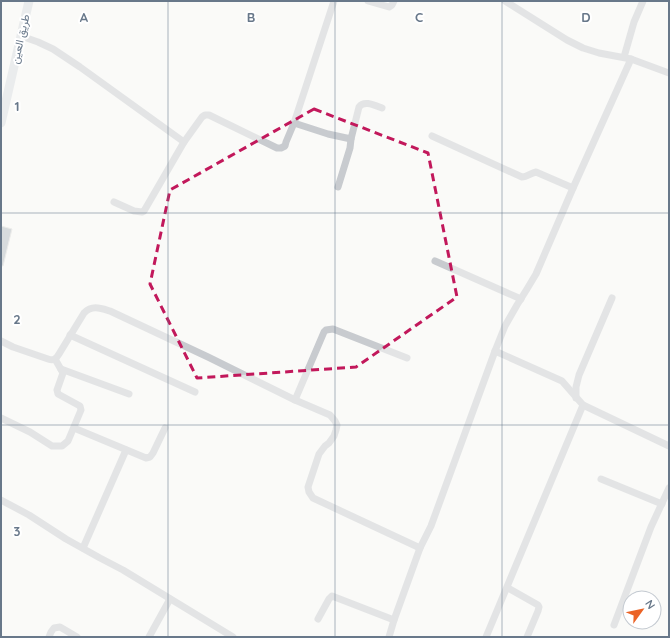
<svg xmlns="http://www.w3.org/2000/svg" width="670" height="638" font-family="Quicksand,Vazirmatn,sans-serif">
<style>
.building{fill:#aeb6bd;stroke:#dcdcda}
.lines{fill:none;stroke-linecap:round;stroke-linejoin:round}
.minor{stroke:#c8cbcf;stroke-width:7}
.secondary{stroke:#d8dce0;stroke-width:9}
.marked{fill:none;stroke:#c2185b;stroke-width:3;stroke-dasharray:8 5;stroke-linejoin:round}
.grid{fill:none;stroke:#68788a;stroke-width:1;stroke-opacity:0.55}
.labels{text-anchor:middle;stroke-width:4;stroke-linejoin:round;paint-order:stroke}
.street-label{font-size:11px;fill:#68788a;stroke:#fff}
.grid-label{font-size:13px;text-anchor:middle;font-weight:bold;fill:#68788a;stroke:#fff;stroke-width:4;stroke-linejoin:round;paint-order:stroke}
</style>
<rect width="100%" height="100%" fill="#fafaf8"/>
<path class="building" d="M 1,226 L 12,229 L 3,266 L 1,266 Z"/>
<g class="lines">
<g class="minor">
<path d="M 368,1 L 389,7 L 392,5 L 394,1"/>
<path d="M 505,1 L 567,40 L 583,48 L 599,53 L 631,59"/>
<path d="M 21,36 L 38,42 L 53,49 L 80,67 L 184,142"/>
<path d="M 624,57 L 634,22 L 643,1"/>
<path d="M 294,123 L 328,134 L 351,139 L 359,107 C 364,100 374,105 382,108"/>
<path d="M 432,136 L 522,177 C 527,177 531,173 536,172 L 573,188"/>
<path d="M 338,187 L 350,148 L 351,139"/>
<path d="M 114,202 L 134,211 L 142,212 L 144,211 L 184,142 L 202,117 L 205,115 L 209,115 L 277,148 L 281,148 L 285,146 L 286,142 L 294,123 L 334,1"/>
<path d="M 435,261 L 521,299"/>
<path d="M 70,335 L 195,392"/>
<path d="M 1,341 L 13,347 L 48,359 C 54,361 56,359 59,354 L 84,313 C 92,305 100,308 110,311 L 208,357 L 295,400 L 330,415 L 335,421 L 337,425 L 336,430 L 334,436 L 329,443 L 325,446 L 319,454 L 308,487 L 309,492 L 313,498 L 420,548"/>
<path d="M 495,351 L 562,381 L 583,405 L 669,446"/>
<path d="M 61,369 L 129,394"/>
<path d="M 576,398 L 576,387 L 579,375 L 612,298"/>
<path d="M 295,400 L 324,332 L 326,330 L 333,329 L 407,358"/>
<path d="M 1,418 L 30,432 L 52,446 L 62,446 L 68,441 L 81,410 L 80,406 L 58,394 L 57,390 L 63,373 L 55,359"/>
<path d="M 74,428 L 146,458 L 150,457 L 153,453 L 165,428"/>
<path d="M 601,479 L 662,504"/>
<path d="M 1,500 L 29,515 L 66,539 L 100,558 L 123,570 L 233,637"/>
<path d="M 83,548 L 126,450"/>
<path d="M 508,588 L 538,605 L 539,607 L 538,611 L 527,637"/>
<path d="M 318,619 L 329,599 L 332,596 L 394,620"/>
<path d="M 614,625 L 651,527 L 669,488"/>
<path d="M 49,637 L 51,632 L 54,628 L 60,627 L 77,637"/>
<path d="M 149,637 L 170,599"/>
<path d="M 389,637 L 394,620 L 420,548 L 431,526 L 495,351 L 505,326 L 517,305 L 527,289 L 536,274 L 573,188 L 631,59 L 669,73"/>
<path d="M 486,637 L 583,405"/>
</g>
<path class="secondary" d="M 1,123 L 29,1"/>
</g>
<path d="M0 0H670V638H0ZM 314,109 L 428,153 L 457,297 L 356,367 L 197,378 L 150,284 L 170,190 Z" fill="#fafaf8" fill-opacity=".55" fill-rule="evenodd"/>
<path class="marked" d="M 314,109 L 428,153 L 457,297 L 356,367 L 197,378 L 150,284 L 170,190 Z"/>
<path class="grid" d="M 168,1 L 168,637M 335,1 L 335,637M 502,1 L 502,637M 1,213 L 669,213M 1,425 L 669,425"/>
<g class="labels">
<g class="street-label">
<text transform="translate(20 39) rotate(-77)" y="4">طريق العين</text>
</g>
</g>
<g class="grid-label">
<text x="84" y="22">A</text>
<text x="251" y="22">B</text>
<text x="419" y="22">C</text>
<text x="586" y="22">D</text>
<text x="17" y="111">1</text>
<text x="17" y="324">2</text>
<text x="17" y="536">3</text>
</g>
<rect width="670" height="638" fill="none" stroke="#68788a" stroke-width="4"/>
<g transform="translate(642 610) rotate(57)"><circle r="19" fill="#ffffff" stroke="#c3c9d0"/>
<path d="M0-3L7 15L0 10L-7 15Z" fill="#eb6326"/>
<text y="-6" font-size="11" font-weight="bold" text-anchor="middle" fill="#68788a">N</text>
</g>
</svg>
